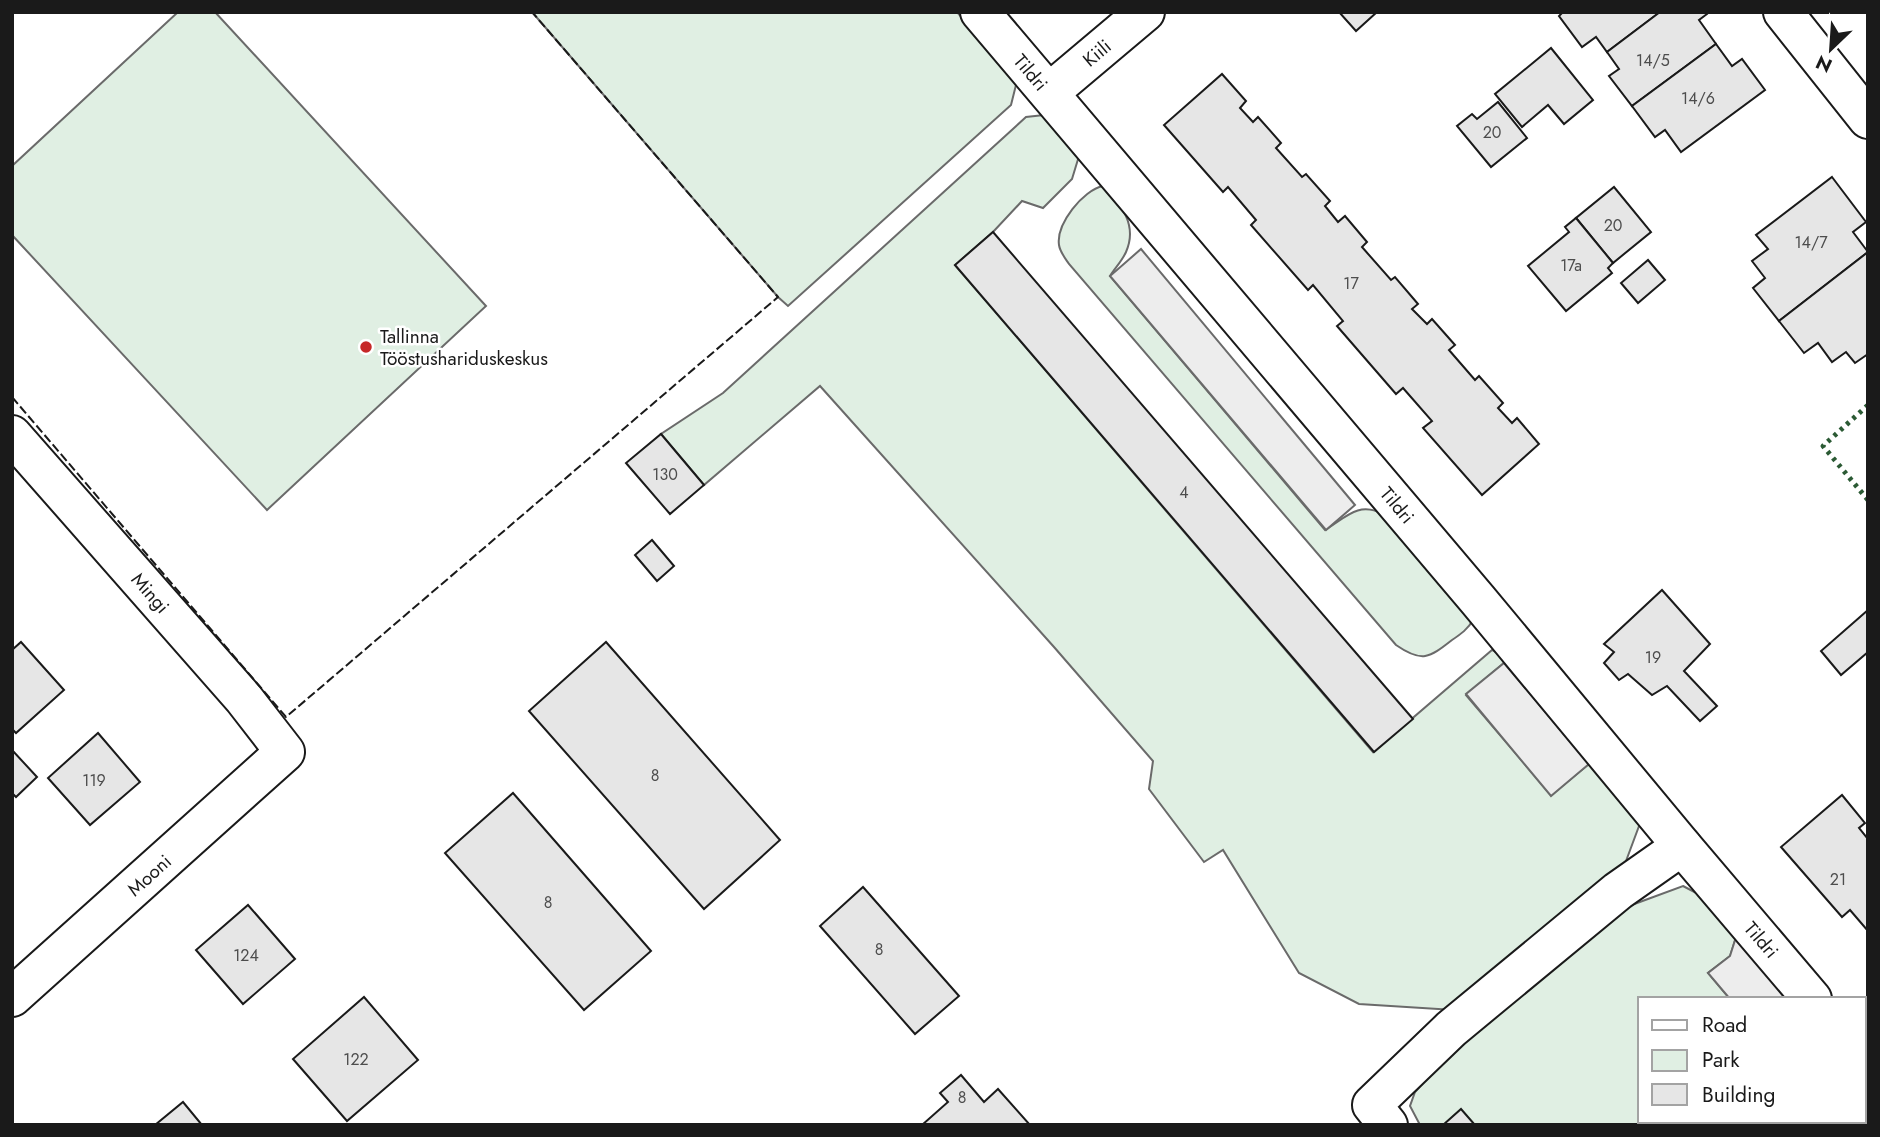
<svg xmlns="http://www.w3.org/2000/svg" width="1880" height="1137" font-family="Jost,sans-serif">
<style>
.green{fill:#e0efe3;stroke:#6a6a6a;stroke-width:2}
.parking{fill:#ededed;stroke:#6a6a6a;stroke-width:2}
.building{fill:#e6e6e6;stroke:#1a1a1a;stroke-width:2}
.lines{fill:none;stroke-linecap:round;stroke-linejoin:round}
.minor-casing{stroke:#1a1a1a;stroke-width:42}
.minor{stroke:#fff;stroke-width:38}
.hedge{stroke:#2b5a34;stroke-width:5;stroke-dasharray:3.5 5;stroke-linecap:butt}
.fence{stroke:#1a1a1a;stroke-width:2;stroke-dasharray:9 3.5;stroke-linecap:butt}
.poi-dot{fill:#c62828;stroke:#fff;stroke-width:2.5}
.labels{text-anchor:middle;stroke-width:5;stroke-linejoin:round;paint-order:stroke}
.number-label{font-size:16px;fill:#4d4d4d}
.street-label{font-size:19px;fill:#1a1a1a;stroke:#fff}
.poi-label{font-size:19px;fill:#1a1a1a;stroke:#fff;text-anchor:start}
</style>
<rect width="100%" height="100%" fill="#fff"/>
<g class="green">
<path d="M 178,12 L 215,12 L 486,306 L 267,510 L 12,235 L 12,166 Z"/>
<path d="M 532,12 L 957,12 L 1017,81 L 1011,105 L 788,306 L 778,297 Z"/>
<path d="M 1044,115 L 1079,156 L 1072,179 L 1043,208 L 1022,201 L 993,232 L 955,265 L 1373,752 L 1492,650 L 1501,655 L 1504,663 L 1466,695 L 1551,795 L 1589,764 L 1598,767 L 1642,818 L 1626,861 L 1607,882 L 1454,1010 L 1359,1004 L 1299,973 L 1223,850 L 1204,862 L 1149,789 L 1153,761 L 1054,647 L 820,386 L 704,485 L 661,434 L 723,393 L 1026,117 Z"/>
<path d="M 1103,186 C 1121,204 1138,225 1126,252 C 1122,261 1115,268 1110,276 L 1325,530 C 1345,518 1359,501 1382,514 L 1473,620 C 1468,629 1461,634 1452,640 C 1429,658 1422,663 1396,645 L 1069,264 C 1065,258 1060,252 1059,245 C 1056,224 1083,190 1103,186 Z"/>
<path d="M 1683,886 L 1704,897 L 1737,934 L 1730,956 L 1708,973 L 1730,999 L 1640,999 L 1640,1121 L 1834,1121 L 1837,1125 L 1420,1125 L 1410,1106 L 1415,1092 L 1439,1065 L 1574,944 L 1629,906 Z"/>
</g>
<g class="parking">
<path d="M 1141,249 L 1355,505 L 1326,530 L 1110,276 Z"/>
<path d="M 1504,663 L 1589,764 L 1551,796 L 1466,694 Z"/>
<path d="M 1737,934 L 1792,999 L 1730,999 L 1708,973 L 1730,956 Z"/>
<path d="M 1864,1083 L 1868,1087 L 1868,1125 L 1837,1125 L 1834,1121 L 1864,1121 Z"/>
</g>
<g class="building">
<path d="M 1339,12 L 1377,12 L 1356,31 Z"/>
<path d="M 1563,12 L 1660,12 L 1607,52 L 1596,37 L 1582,47 L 1559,16 Z"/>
<path d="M 1660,12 L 1706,12 L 1707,14 L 1699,20 L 1716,44 L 1632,106 L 1609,76 L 1619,69 L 1607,52 Z"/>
<path d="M 1716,44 L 1732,66 L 1742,59 L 1765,90 L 1681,152 L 1665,130 L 1655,137 L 1632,106 Z"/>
<path d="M 1551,48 L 1593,100 L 1564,124 L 1548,105 L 1522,127 L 1495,94 Z"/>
<path d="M 1222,74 L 1246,101 L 1240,108 L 1253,122 L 1258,117 L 1281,143 L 1276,148 L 1302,177 L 1306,174 L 1330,201 L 1325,206 L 1338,222 L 1345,216 L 1367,242 L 1362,247 L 1391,280 L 1395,277 L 1418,304 L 1412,309 L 1427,324 L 1432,319 L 1455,345 L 1449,350 L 1475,380 L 1479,376 L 1503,403 L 1498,408 L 1512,423 L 1517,418 L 1539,444 L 1482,495 L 1423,428 L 1432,421 L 1403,388 L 1396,394 L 1337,326 L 1343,321 L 1313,285 L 1308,290 L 1251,225 L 1256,220 L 1228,187 L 1223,192 L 1164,125 Z"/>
<path d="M 1498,102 L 1527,138 L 1491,167 L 1457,126 L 1472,114 L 1477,119 Z"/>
<path d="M 1832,177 L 1866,222 L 1853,232 L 1868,252 L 1779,321 L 1753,288 L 1765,278 L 1752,261 L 1768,249 L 1756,235 Z"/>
<path d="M 1614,187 L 1651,232 L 1613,263 L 1576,218 Z"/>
<path d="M 1576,218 L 1613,263 L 1608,268 L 1612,273 L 1566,311 L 1528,266 L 1569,232 L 1565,227 Z"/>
<path d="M 993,232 L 1413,719 L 1374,752 L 955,265 Z"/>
<path d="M 1868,252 L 1868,354 L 1855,363 L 1846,352 L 1832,362 L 1818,343 L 1804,353 L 1779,321 Z"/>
<path d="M 1648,260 L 1665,280 L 1638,303 L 1621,283 Z"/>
<path d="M 661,434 L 704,485 L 670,514 L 626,463 Z"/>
<path d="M 652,540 L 674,566 L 657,581 L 635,555 Z"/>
<path d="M 1662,590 L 1710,644 L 1684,671 L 1717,706 L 1700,721 L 1667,686 L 1652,695 L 1628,674 L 1619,680 L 1604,663 L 1614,652 L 1604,644 Z"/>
<path d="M 1868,610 L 1868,652 L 1841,675 L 1821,651 Z"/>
<path d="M 21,642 L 64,690 L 16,733 L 12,729 L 12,650 Z"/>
<path d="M 606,642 L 780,840 L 704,909 L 529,711 Z"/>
<path d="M 98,733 L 140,782 L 90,825 L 48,778 Z"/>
<path d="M 12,750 L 37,777 L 16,797 L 12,793 Z"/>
<path d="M 513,793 L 651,951 L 584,1010 L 445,853 Z"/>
<path d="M 1842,795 L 1865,823 L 1859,828 L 1868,839 L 1868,931 L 1850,910 L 1842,917 L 1781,847 Z"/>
<path d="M 863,887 L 959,996 L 915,1034 L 820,926 Z"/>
<path d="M 248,905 L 295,959 L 243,1004 L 196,950 Z"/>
<path d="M 364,997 L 418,1060 L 347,1121 L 293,1059 Z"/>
<path d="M 961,1075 L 984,1102 L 998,1089 L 1030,1125 L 922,1125 L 948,1102 L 940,1093 Z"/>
<path d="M 183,1102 L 202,1125 L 155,1125 Z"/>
<path d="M 1461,1109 L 1475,1125 L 1443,1125 Z"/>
</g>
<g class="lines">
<defs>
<g id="minor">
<path id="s1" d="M 980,12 L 1478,600 L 1682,846 L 1812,999"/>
<path d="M 1783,12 L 1868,119"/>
<path id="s2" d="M 1050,92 L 1145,12"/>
<path id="s3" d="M 12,435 L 244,699 L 285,752 L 12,997"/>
<path d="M 1864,1060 L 1868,1064"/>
<path d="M 1388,1125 L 1372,1105 L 1451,1029 L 1618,891 L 1682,846"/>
</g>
</defs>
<use href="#minor" class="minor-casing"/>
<use href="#minor" class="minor"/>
<path class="hedge" d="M 1868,405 L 1823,446 L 1868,500"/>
<path class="fence" d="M 12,397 L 286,717 L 778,297 L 532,12"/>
</g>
<circle class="poi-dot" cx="366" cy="347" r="7"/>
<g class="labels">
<g class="number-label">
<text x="1653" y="66">14/5</text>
<text x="1698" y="104">14/6</text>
<text x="1492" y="138">20</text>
<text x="1613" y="231">20</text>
<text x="1811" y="248">14/7</text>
<text x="1571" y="271">17a</text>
<text x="1351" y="289">17</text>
<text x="665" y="480">130</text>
<text x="1184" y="498">4</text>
<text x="1653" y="663">19</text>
<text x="655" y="781">8</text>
<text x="94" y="786">119</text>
<text x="1838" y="885">21</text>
<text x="548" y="908">8</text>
<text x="879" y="955">8</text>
<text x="246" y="961">124</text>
<text x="356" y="1065">122</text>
<text x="962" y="1103">8</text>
</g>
<g class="street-label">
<text dy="7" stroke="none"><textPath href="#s2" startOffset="61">Kiili</textPath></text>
<text dy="7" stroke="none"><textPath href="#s1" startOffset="79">Tildri</textPath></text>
<text dy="7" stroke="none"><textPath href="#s1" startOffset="646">Tildri</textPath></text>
<text dy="7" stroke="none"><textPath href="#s3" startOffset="210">Mingi</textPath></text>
<text transform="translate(149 875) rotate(-42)" y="7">Mooni</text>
<text dy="7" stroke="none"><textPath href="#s1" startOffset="1213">Tildri</textPath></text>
</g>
<g class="poi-label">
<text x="380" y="343">Tallinna<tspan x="380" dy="22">Tööstushariduskeskus</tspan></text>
</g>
</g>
<rect width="1880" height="1137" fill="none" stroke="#1a1a1a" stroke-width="28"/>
<rect x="1638" y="997" width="228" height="126" fill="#ffffff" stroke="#a3a3a3" stroke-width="2"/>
<rect x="1652" y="1020" width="35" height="10" fill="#ffffff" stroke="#a3a3a3" stroke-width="2"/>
<text x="1702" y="1032" font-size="21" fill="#1a1a1a">Road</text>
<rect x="1652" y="1050" width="35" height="21" fill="#e0efe3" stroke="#a3a3a3" stroke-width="2"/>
<text x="1702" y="1067" font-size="21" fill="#1a1a1a">Park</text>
<rect x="1652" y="1084" width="35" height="21" fill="#e6e6e6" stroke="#a3a3a3" stroke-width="2"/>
<text x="1702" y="1102" font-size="21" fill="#1a1a1a">Building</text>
<g transform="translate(1831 49) rotate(205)" stroke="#ffffff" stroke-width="5" paint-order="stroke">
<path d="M0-5L12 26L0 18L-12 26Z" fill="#1a1a1a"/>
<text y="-10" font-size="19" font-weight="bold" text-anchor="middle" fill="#1a1a1a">N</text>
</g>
</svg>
